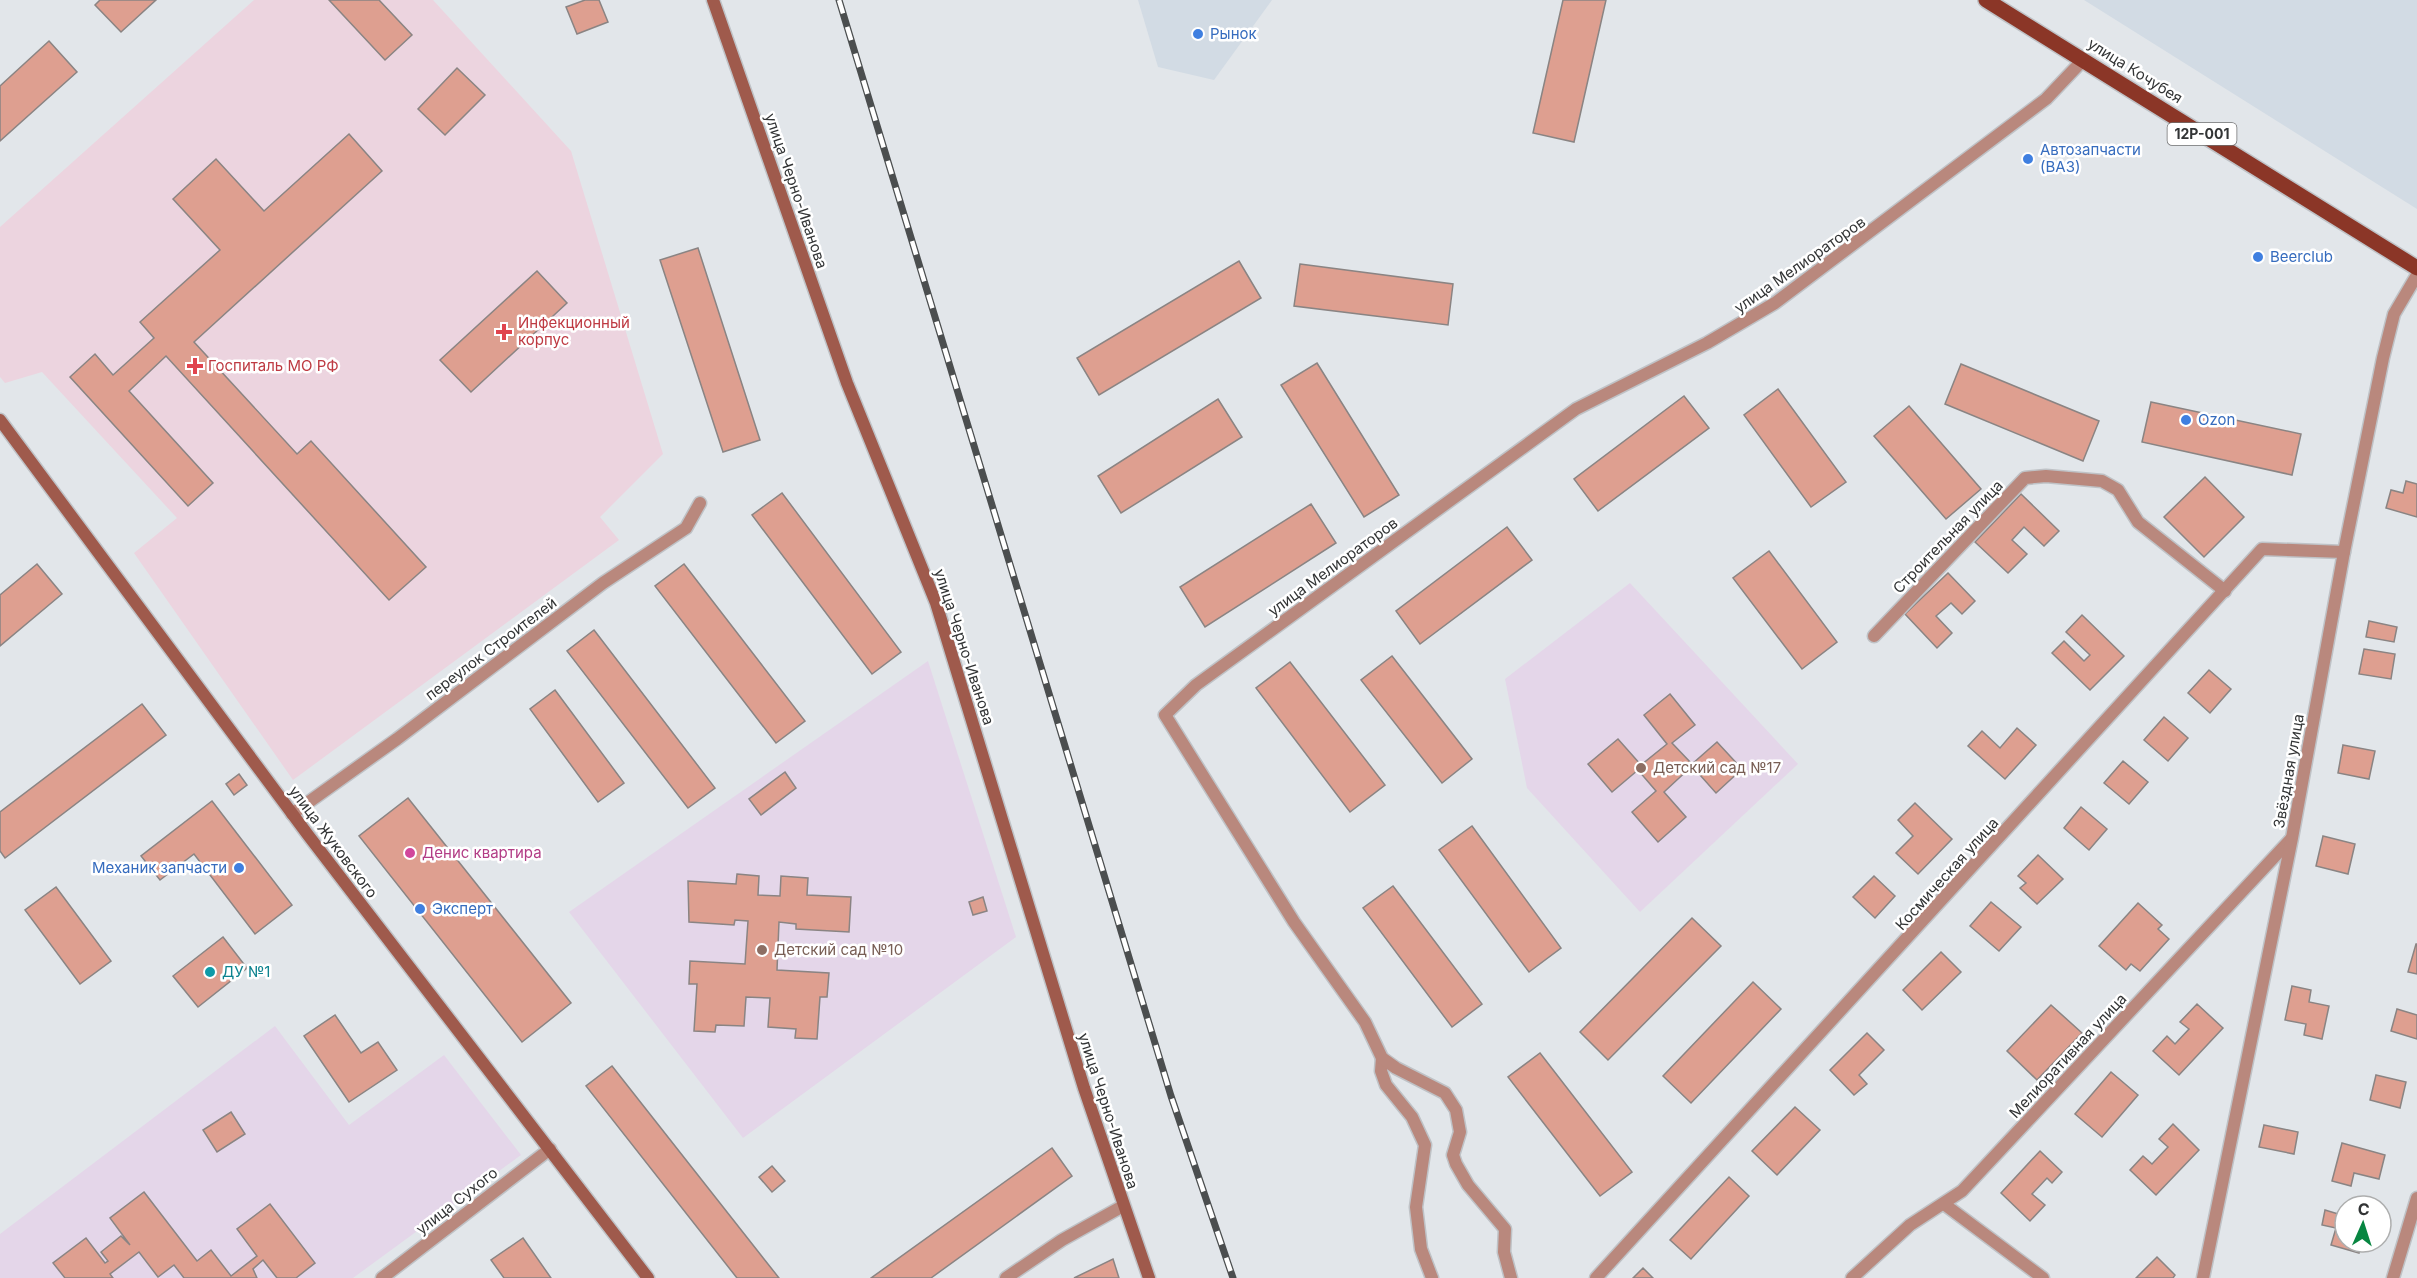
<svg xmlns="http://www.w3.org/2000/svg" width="2417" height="1278" font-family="Inter,sans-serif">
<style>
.built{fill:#d2dbe4}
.education{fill:#e4d6e9}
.medical{fill:#ecd4df}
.building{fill:#de9f90;stroke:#8a8483;stroke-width:1.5}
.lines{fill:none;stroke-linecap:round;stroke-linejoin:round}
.street-casing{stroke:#bfc2c6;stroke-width:15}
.secondary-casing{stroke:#bfc2c6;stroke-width:15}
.primary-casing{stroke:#bfc2c6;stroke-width:18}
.street{stroke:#b9887d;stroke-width:12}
.secondary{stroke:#9f5a4c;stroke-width:12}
.primary{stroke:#8b3627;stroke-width:15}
.rail-casing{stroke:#4b4e4f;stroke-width:7}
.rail{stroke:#fff;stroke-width:4.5;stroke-dasharray:14;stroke-linecap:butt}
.shop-dot{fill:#3f7fe0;stroke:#fff;stroke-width:2}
.health-dot{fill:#e0444e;stroke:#fff;stroke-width:2}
.education-dot{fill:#8d6e63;stroke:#fff;stroke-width:2}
.hotel-dot{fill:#d1479c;stroke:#fff;stroke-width:2}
.culture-dot{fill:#0f9aa8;stroke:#fff;stroke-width:2}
.labels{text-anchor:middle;stroke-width:5;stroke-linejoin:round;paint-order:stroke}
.shield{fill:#fff;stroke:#707172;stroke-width:1.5}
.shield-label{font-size:14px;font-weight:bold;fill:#323435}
.shop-label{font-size:15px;fill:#366cbe;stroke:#fff;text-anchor:start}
.street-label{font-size:15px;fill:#323435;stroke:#fff}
.health-label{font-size:15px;fill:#be3a42;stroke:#fff;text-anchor:start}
.education-label{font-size:15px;fill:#785e54;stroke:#fff;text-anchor:start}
.hotel-label{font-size:15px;fill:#b23c85;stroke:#fff;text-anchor:start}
.culture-label{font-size:15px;fill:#0d838f;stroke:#fff;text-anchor:start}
</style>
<rect width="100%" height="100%" fill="#e2e6ea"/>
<g class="built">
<path d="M 1138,0 L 1272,0 L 1214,80 L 1158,67 Z"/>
<path d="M 2084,0 L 2417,0 L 2417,209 Z"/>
</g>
<g class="education">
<path d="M 1630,583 L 1798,764 L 1640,912 L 1527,788 L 1505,679 Z"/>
<path d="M 928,661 L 1016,937 L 743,1138 L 569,912 Z"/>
<path d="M 275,1026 L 349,1125 L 444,1055 L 521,1155 L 353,1278 L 0,1278 L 0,1234 Z"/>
</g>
<path class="medical" d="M 254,0 L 433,0 L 571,151 L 663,454 L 600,517 L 619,540 L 293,780 L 134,553 L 177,518 L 42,372 L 5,383 L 0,377 L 0,227 Z"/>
<g class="building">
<path d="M 100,0 L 156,0 L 121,32 L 95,5 Z"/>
<path d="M 329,0 L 379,0 L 412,35 L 385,60 Z"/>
<path d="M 585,0 L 599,0 L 608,22 L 577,34 L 566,7 Z"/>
<path d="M 1563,0 L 1606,0 L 1574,142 L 1533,133 Z"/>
<path d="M 49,41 L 77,72 L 0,141 L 0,86 Z"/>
<path d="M 457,68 L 485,95 L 445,135 L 418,109 Z"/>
<path d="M 349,134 L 382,171 L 194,342 L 297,454 L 311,441 L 426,567 L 389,600 L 166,356 L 129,391 L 213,483 L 188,506 L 70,377 L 95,354 L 113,375 L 154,338 L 140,322 L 220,250 L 173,199 L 216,159 L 264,211 Z"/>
<path d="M 698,248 L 760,440 L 723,452 L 660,260 Z"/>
<path d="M 1239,261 L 1261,298 L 1099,395 L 1077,358 Z"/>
<path d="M 1300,264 L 1453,284 L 1448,325 L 1294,306 Z"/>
<path d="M 537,271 L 567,303 L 471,392 L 440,360 Z"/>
<path d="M 1317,363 L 1399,495 L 1364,517 L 1281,385 Z"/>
<path d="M 1961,364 L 2099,421 L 2083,461 L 1945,404 Z"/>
<path d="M 1778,389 L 1846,482 L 1811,507 L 1744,415 Z"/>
<path d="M 1684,396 L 1709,428 L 1598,511 L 1574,479 Z"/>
<path d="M 1218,399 L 1242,437 L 1121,513 L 1098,476 Z"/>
<path d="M 2151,402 L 2301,434 L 2292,475 L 2142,442 Z"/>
<path d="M 1909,406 L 1981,489 L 1946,519 L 1874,436 Z"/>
<path d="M 2205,477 L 2244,517 L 2204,557 L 2164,517 Z"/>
<path d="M 2406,481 L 2417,484 L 2417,517 L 2386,508 L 2391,490 L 2403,493 Z"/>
<path d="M 782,493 L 901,652 L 872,674 L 752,515 Z"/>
<path d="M 2021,494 L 2059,531 L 2044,546 L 2024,527 L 2012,540 L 2027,554 L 2008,573 L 1975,542 Z"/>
<path d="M 1311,504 L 1336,543 L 1205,627 L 1180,587 Z"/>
<path d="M 1507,527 L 1532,560 L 1420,644 L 1396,611 Z"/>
<path d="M 1769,551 L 1837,642 L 1802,669 L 1733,578 Z"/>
<path d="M 37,564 L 62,594 L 0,646 L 0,595 Z"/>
<path d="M 684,564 L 805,721 L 776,743 L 655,586 Z"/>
<path d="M 1948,573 L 1975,601 L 1962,614 L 1951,603 L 1936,616 L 1952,633 L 1937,648 L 1905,614 Z"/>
<path d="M 2082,615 L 2124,656 L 2090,690 L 2052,653 L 2064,641 L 2084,661 L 2090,655 L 2066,632 Z"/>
<path d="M 2369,621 L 2397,627 L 2394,642 L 2366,637 Z"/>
<path d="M 594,630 L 715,788 L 688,808 L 567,651 Z"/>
<path d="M 2364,649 L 2395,654 L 2391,679 L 2359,674 Z"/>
<path d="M 1392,656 L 1472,759 L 1442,783 L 1361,680 Z"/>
<path d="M 1290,662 L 1385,785 L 1350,812 L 1256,688 Z"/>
<path d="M 2209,670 L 2231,689 L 2210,713 L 2188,693 Z"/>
<path d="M 555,690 L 624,783 L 598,802 L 530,709 Z"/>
<path d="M 1670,694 L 1695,725 L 1672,743 L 1692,764 L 1717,742 L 1742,769 L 1716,793 L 1692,766 L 1664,792 L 1686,817 L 1658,842 L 1632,812 L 1656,791 L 1638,770 L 1612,792 L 1588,764 L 1618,739 L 1641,765 L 1667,744 L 1644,715 Z"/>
<path d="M 142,704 L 166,735 L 5,858 L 0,851 L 0,812 Z"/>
<path d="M 2164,717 L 2188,738 L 2168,761 L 2144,740 Z"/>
<path d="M 2017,728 L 2036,745 L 2005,779 L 1968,746 L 1982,731 L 2000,748 Z"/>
<path d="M 2343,745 L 2375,751 L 2369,779 L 2338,773 Z"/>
<path d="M 2123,761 L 2148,782 L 2129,804 L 2104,783 Z"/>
<path d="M 785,772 L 796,788 L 761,815 L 749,799 Z"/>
<path d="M 239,774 L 247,785 L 234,795 L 226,784 Z"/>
<path d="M 408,798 L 571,1003 L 522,1042 L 359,836 Z"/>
<path d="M 212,801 L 292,905 L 255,934 L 194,854 L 160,880 L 141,856 Z"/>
<path d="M 1915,803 L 1952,839 L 1918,874 L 1896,853 L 1913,836 L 1898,820 Z"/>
<path d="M 2081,807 L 2107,829 L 2089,850 L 2064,828 Z"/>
<path d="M 1472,826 L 1561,948 L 1529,972 L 1439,850 Z"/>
<path d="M 2323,836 L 2355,844 L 2348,874 L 2316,866 Z"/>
<path d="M 2038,855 L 2063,879 L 2037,904 L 2020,888 L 2026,883 L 2018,876 Z"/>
<path d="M 737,874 L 759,876 L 758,895 L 780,896 L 781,876 L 808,878 L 807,895 L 851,897 L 849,932 L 796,929 L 796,924 L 779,922 L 777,970 L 829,973 L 827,997 L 820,997 L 817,1039 L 795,1038 L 796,1029 L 768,1027 L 770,998 L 746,997 L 744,1026 L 716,1025 L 715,1032 L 694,1031 L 697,984 L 689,984 L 690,961 L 745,964 L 748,921 L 735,920 L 734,925 L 689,922 L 688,881 L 736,884 Z"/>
<path d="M 1874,876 L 1895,896 L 1875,918 L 1853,897 Z"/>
<path d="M 1393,886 L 1482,1004 L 1452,1027 L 1363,908 Z"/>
<path d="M 56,887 L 111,961 L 80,984 L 25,910 Z"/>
<path d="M 983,897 L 987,911 L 973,915 L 969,902 Z"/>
<path d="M 1991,902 L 2021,927 L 1999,951 L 1970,926 Z"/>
<path d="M 2138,903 L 2162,925 L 2158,929 L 2169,939 L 2140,971 L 2131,964 L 2126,970 L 2099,946 Z"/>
<path d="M 1692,918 L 1721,946 L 1608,1060 L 1580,1032 Z"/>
<path d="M 223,937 L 247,968 L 198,1007 L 173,976 Z"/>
<path d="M 2416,944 L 2417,944 L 2417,974 L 2408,972 Z"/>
<path d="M 1941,952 L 1961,972 L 1922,1010 L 1903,990 Z"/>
<path d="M 1753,982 L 1781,1009 L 1691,1103 L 1663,1076 Z"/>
<path d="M 2292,986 L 2311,990 L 2309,1002 L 2329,1006 L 2322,1039 L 2304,1035 L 2306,1024 L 2285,1020 Z"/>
<path d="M 2197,1004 L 2223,1028 L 2179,1075 L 2153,1051 L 2167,1036 L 2175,1044 L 2189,1029 L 2180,1022 Z"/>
<path d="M 2051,1005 L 2082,1033 L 2037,1080 L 2007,1051 Z"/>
<path d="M 2397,1009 L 2417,1015 L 2417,1039 L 2391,1031 Z"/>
<path d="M 335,1015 L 361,1053 L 378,1042 L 397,1070 L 349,1102 L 304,1036 Z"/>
<path d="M 1867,1033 L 1884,1050 L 1859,1075 L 1867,1084 L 1854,1095 L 1830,1070 Z"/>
<path d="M 1540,1053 L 1632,1172 L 1600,1196 L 1508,1077 Z"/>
<path d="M 612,1066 L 779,1278 L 737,1278 L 586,1086 Z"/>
<path d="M 2111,1072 L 2138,1095 L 2102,1137 L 2075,1114 Z"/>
<path d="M 2376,1075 L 2406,1082 L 2400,1108 L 2370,1100 Z"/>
<path d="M 1795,1107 L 1820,1130 L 1777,1175 L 1752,1151 Z"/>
<path d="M 231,1112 L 245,1134 L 217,1152 L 203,1130 Z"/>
<path d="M 2173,1124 L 2199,1150 L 2156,1195 L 2130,1170 L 2143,1156 L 2152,1164 L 2168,1147 L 2159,1139 Z"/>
<path d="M 2264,1125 L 2298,1132 L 2294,1154 L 2259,1147 Z"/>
<path d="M 2342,1143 L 2385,1155 L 2379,1179 L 2354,1173 L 2351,1186 L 2332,1181 Z"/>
<path d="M 1052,1148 L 1072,1176 L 931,1278 L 871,1278 Z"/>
<path d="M 2040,1151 L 2062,1172 L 2052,1183 L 2047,1178 L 2032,1194 L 2045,1205 L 2030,1221 L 2001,1193 Z"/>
<path d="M 772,1166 L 785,1181 L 772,1192 L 759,1177 Z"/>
<path d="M 1729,1177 L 1749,1196 L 1691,1259 L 1670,1240 Z"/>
<path d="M 144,1192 L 197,1261 L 211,1250 L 231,1276 L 257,1256 L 237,1229 L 270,1204 L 315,1263 L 296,1278 L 277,1278 L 263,1260 L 253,1269 L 257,1278 L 184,1278 L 174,1265 L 158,1277 L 139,1252 L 110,1274 L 113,1278 L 65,1278 L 53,1263 L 86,1238 L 105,1263 L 108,1261 L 101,1252 L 121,1236 L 130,1245 L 110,1218 Z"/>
<path d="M 2325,1210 L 2345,1216 L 2345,1242 L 2362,1242 L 2359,1253 L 2331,1245 L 2336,1228 L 2322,1225 Z"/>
<path d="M 523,1238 L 551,1278 L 504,1278 L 491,1260 Z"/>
<path d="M 2157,1257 L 2175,1275 L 2173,1278 L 2136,1278 Z"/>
<path d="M 1113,1259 L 1119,1278 L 1074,1278 Z"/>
<path d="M 1643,1268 L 1653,1278 L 1633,1278 Z"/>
</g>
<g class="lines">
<defs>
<g id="street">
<path d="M 1874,636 L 2025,478 L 2046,476 L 2102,481 L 2118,490 L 2138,522 L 2225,591"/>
<path d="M 292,814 L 397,739 L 603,583 L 686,528 L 700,503"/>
<path d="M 1382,1058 L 1381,1071 L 1386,1085 L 1412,1117 L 1425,1145 L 1416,1207 L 1421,1249 L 1432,1278"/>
<path d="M 1944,1204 L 2043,1278"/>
<path d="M 382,1278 L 550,1149"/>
<path d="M 1006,1278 L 1062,1240 L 1123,1206"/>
<path d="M 1511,1278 L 1504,1252 L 1505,1229 L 1468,1185 L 1456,1164 L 1453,1155 L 1460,1132 L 1456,1110 L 1445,1093 L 1396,1068 L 1382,1058 L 1365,1022 L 1294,922 L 1165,715 L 1196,685 L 1576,409 L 1707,343 L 1775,303 L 2046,99 L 2083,60"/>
<path d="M 1596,1278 L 2262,549 L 2344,552"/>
<path d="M 1852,1278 L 1910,1225 L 1962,1191 L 2291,839"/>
<path d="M 2203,1278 L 2292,838 L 2344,552 L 2383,358 L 2394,314 L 2417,275"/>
<path d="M 2393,1278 L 2417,1198"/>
</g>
<g id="secondary">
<path d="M 713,0 L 847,383 L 936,603 L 1084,1088 L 1149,1278"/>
<path d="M 0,420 L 308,835 L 648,1278"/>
</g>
<path id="primary" d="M 1986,0 L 2417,268"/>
</defs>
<use href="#street" class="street-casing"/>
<use href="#secondary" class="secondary-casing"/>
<use href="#primary" class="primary-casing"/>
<use href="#street" class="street"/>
<use href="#secondary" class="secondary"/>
<use href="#primary" class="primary"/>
<defs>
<path id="rail" d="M 839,0 L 1171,1096 L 1233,1278"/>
</defs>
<use href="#rail" class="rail-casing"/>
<use href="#rail" class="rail"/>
</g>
<g class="shop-dot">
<circle cx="1198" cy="34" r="6"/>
<circle cx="2028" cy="159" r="6"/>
<circle cx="2258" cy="257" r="6"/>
<circle cx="2186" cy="420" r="6"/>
<circle cx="239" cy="868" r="6"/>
<circle cx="420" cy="909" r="6"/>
</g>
<g class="health-dot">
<path d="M501 323h6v6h6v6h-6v6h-6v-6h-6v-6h6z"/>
<path d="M192 357h6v6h6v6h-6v6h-6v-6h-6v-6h6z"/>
</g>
<g class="education-dot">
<circle cx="1641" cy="768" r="6"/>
<circle cx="762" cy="950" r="6"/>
</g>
<circle class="hotel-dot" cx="410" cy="853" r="6"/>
<circle class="culture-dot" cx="210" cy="972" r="6"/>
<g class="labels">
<rect class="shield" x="2167.5" y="123" width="69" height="22" rx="4.5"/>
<g class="shield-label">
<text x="2202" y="139">12Р-001</text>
</g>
<g class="shop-label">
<text x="1210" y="39">Рынок</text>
<text x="2040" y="155">Автозапчасти<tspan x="2040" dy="17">(ВАЗ)</tspan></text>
<text x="2270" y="262">Beerclub</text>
<text x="2198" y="425">Ozon</text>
<text x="227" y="873" text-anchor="end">Механик запчасти</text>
<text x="432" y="914">Эксперт</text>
</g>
<g class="street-label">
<text transform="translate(2135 71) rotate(32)" y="5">улица Кочубея</text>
<text transform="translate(796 191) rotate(71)" y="5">улица Черно-Иванова</text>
<text transform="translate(1800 265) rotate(-35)" y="5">улица Мелиораторов</text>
<text transform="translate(1948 537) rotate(-46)" y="5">Строительная улица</text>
<text transform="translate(1333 567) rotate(-36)" y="5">улица Мелиораторов</text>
<text transform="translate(964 647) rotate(72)" y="5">улица Черно-Иванова</text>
<text transform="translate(491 649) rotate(-37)" y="5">переулок Строителей</text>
<text transform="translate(2289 771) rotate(-80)" y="5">Звёздная улица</text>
<text transform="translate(333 842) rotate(53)" y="5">улица Жуковского</text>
<text transform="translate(1947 874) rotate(-48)" y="5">Космическая улица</text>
<text transform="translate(2068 1056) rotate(-47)" y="5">Мелиоративная улица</text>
<text transform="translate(1108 1111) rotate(72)" y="5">улица Черно-Иванова</text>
<text transform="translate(457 1201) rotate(-38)" y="5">улица Сухого</text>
</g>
<g class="health-label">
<text x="518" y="328">Инфекционный<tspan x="518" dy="17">корпус</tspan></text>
<text x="208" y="371">Госпиталь МО РФ</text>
</g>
<g class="education-label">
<text x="1653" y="773">Детский сад №17</text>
<text x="774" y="955">Детский сад №10</text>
</g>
<g class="hotel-label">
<text x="422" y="858">Денис квартира</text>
</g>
<g class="culture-label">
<text x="222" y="977">ДУ №1</text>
</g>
</g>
<g transform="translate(2363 1224) rotate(3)"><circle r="28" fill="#ffffff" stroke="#adaeae" stroke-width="1.5"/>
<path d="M0-4.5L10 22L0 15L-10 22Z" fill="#078641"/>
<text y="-9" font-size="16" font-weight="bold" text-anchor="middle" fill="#323435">С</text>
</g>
</svg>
